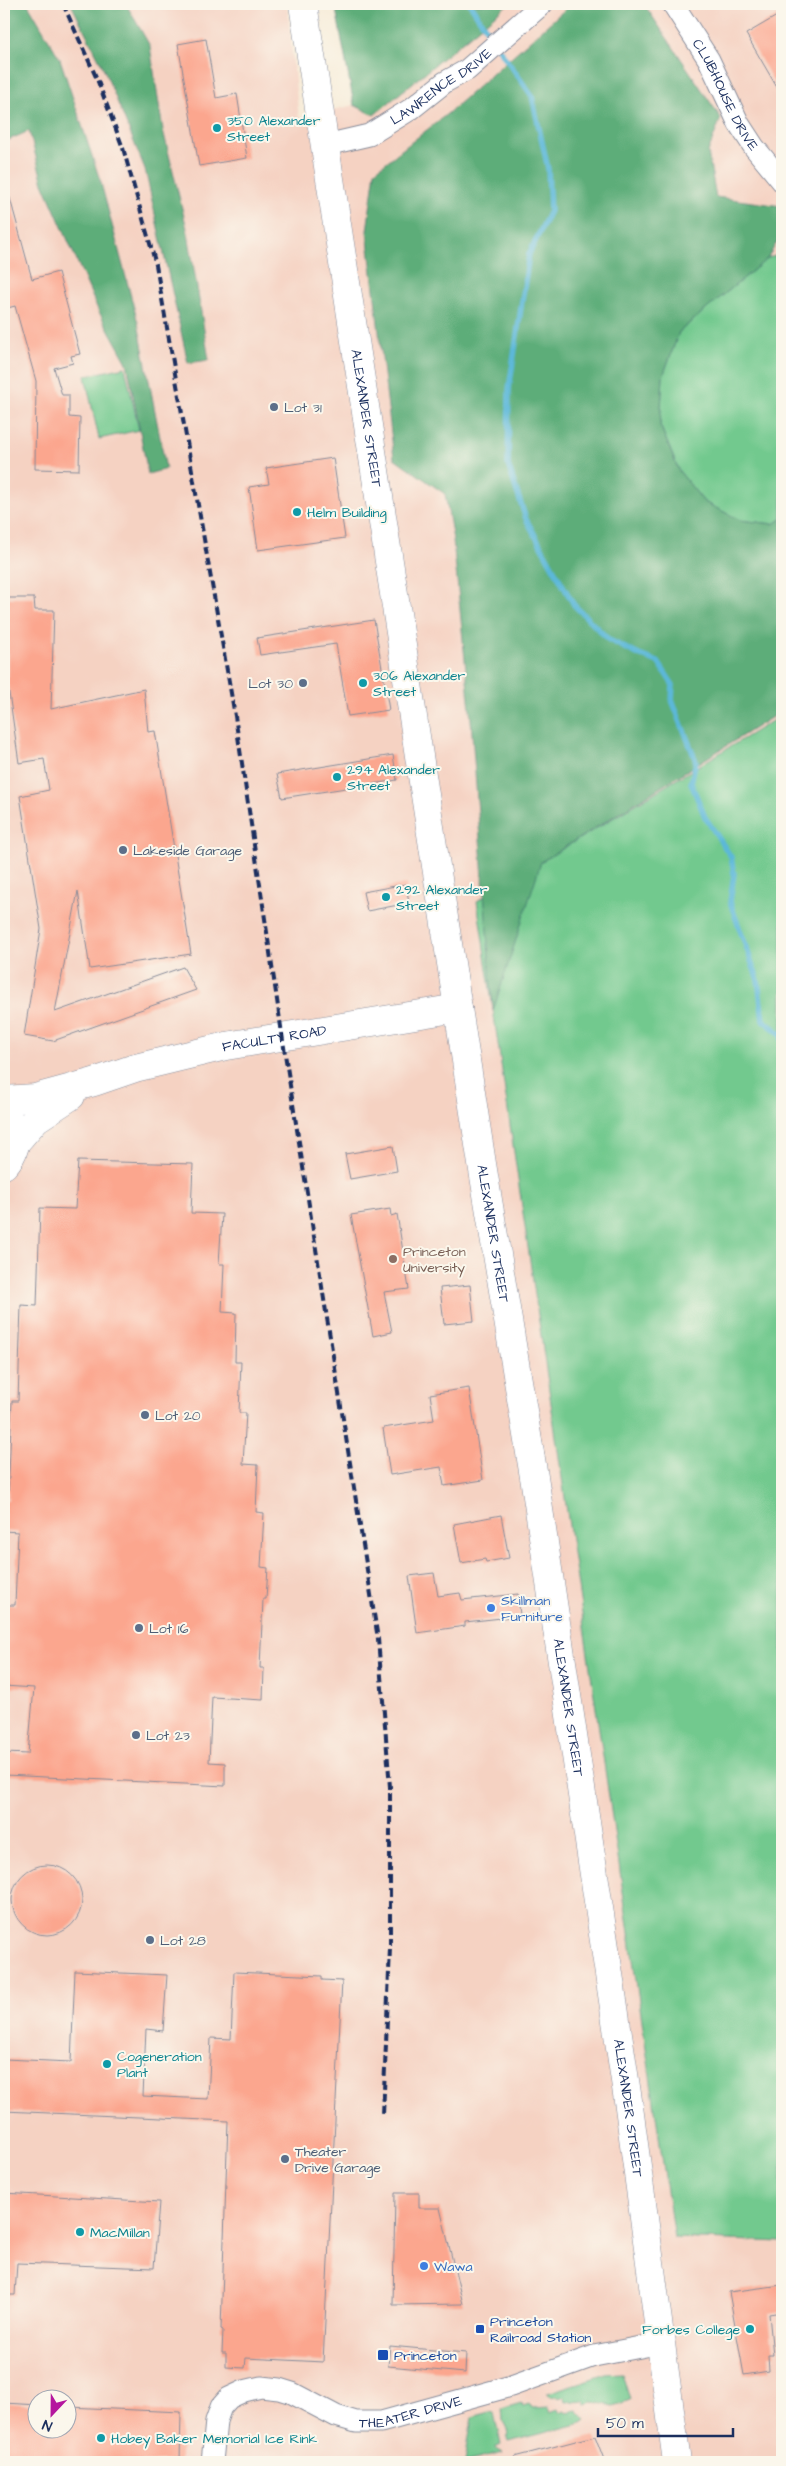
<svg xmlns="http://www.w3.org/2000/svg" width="786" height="2466" font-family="'Architects Daughter',sans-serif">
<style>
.built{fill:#f5d2c2;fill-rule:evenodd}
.green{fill:#72c98e;stroke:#467c76}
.forest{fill:#5dad79;stroke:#3c6e6c}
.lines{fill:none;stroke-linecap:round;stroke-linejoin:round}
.stream{stroke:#5bb8d9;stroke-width:5.5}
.building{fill:#fba68e}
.street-casing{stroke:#888c9a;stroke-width:23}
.secondary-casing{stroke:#888c9a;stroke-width:29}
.street{stroke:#fff;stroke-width:21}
.secondary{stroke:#fff;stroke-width:28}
.rail{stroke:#1b2f5e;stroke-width:4;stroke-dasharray:8 4;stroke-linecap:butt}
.culture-dot{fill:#0f9aa8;stroke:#fbf7ec;stroke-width:2}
.service-dot{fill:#5c6f8a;stroke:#fbf7ec;stroke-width:2}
.education-dot{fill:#8d6e63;stroke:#fbf7ec;stroke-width:2}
.shop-dot{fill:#3f7fe0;stroke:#fbf7ec;stroke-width:2}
.transit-dot{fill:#1a4fb4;stroke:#fbf7ec;stroke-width:2}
.labels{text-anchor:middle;stroke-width:4;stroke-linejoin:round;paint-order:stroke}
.street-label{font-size:14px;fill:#1b2f5e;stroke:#fbf7ec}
.culture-label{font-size:14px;fill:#0d838f;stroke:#fbf7ec;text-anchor:start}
.service-label{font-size:14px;fill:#4e5e75;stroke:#fbf7ec;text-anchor:start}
.education-label{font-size:14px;fill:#785e54;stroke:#fbf7ec;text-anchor:start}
.shop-label{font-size:14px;fill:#366cbe;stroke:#fbf7ec;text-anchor:start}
.transit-label{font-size:14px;fill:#164399;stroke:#fbf7ec;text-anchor:start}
</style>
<rect width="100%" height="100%" fill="#fbf7ec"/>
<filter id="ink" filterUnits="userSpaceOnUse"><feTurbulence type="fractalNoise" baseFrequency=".02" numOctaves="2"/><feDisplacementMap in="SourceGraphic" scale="10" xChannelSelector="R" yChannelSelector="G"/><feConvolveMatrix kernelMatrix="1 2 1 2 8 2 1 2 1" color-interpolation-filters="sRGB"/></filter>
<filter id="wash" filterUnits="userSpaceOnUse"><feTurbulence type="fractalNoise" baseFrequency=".0096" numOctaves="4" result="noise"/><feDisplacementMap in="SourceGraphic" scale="20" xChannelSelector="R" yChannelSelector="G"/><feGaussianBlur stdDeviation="1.12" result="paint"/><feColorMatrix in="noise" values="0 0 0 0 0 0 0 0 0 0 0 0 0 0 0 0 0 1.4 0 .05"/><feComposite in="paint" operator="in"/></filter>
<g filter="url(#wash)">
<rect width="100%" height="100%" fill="#f6ead5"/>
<path class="built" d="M 4,4 L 287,4 L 299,118 L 354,105 L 335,4 L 782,4 L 782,2462 L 4,2462 ZM 38,2398 L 68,2398 L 68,2428 L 38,2428 Z"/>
<g class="green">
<path d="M 782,254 L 782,519 L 773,524 L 740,520 L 704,502 L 679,471 L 660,425 L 663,376 L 679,332 L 768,258 Z"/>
<path d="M 125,367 L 139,430 L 99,439 L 85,376 Z"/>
<path d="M 782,715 L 782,2242 L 674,2238 L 477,901 Z"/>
<path d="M 622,2373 L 630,2400 L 613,2406 L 593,2402 L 586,2404 L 584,2400 L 566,2402 L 565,2397 L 558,2399 L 556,2397 L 548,2396 L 547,2393 L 606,2374 Z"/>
<path d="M 522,2403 L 523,2406 L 529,2404 L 533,2408 L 548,2407 L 550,2412 L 558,2409 L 559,2412 L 565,2410 L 566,2412 L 577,2410 L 586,2420 L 582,2423 L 509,2442 L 507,2435 L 509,2435 L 503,2421 L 502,2409 Z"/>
<path d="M 490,2412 L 494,2413 L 501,2445 L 495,2448 L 503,2453 L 465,2462 L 472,2417 Z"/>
</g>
<g class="forest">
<path d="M 4,4 L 28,4 L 60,59 L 101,183 L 138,323 L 166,469 L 148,474 L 127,363 L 99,312 L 43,183 L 29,131 L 4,142 Z"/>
<path d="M 71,4 L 126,4 L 150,46 L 163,130 L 188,233 L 209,360 L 188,363 L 145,169 L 103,67 Z"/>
<path d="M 335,4 L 508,4 L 374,115 L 354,105 Z"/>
<path d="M 571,4 L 644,4 L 721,118 L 708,152 L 716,197 L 782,206 L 782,233 L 768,258 L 679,332 L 663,376 L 660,425 L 679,471 L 704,502 L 740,520 L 773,524 L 782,519 L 782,711 L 541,862 L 493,1011 L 471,720 L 453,540 L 445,494 L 394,458 L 367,231 L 375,171 L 447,114 Z"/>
</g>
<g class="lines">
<g class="stream">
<path d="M 470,4 L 494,41"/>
<path d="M 499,49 L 532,96 L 548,169 L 550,211 L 529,254 L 509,389 L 508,465 L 526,519 L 574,605 L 609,640 L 639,655 L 658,662 L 673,685 L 672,700 L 696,761 L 691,783 L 705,817 L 731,857 L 734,874 L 730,902 L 758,980 L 763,1020 L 781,1034 L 782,1042"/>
<path d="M 782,1094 L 782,1130"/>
</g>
</g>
<g id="blocks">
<g class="building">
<path d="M 782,13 L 782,96 L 746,34 Z"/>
<path d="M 206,39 L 216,98 L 237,94 L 247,158 L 199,166 L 178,44 Z"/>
<path d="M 8,191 L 32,279 L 58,272 L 80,354 L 71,356 L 73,363 L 54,368 L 62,395 L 69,395 L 69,417 L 80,418 L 79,470 L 35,469 L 36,381 L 15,306 L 4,309 L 4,192 Z"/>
<path d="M 333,458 L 345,538 L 258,550 L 249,487 L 269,484 L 266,468 Z"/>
<path d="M 7,598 L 34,598 L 35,610 L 54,610 L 51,709 L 144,689 L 148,732 L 155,731 L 191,954 L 90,969 L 78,891 L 55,1012 L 183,967 L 196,990 L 53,1041 L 24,1036 L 41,929 L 20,796 L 49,790 L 44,759 L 19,763 L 8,686 Z"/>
<path d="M 374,620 L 389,710 L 348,716 L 336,644 L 260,655 L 257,638 Z"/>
<path d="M 393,755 L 397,780 L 282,798 L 277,774 Z"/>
<path d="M 406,884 L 409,903 L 367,911 L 363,892 Z"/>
<path d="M 393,1146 L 397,1171 L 350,1179 L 345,1154 Z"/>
<path d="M 78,1161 L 193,1164 L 191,1213 L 222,1214 L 219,1264 L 224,1264 L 222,1312 L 236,1313 L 235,1362 L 241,1362 L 239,1413 L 246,1413 L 243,1464 L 258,1465 L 256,1512 L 264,1513 L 261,1567 L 268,1568 L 266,1599 L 263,1599 L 260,1668 L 264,1668 L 263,1700 L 212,1697 L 209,1762 L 225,1763 L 225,1786 L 5,1775 L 5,1753 L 28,1754 L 34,1688 L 4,1686 L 6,1605 L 15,1605 L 18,1532 L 4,1531 L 5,1500 L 8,1500 L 12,1401 L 18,1401 L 21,1305 L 37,1306 L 40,1208 L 75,1209 Z"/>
<path d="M 390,1209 L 391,1216 L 397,1214 L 409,1289 L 384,1292 L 392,1332 L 373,1336 L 351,1215 Z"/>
<path d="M 470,1285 L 474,1321 L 444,1324 L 440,1288 Z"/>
<path d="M 469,1388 L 483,1480 L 444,1486 L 441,1467 L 390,1475 L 383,1428 L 434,1420 L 430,1394 Z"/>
<path d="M 501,1515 L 509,1558 L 486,1562 L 485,1559 L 461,1563 L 454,1524 Z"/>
<path d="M 434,1573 L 438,1596 L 460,1593 L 462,1600 L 518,1594 L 520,1616 L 465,1622 L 465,1626 L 417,1633 L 409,1576 Z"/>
<circle cx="47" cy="1900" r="35"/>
<path d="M 75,1971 L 167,1975 L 163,2031 L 146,2029 L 143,2096 L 208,2099 L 211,2038 L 231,2039 L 234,1972 L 322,1976 L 322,1980 L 342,1981 L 323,2362 L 246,2358 L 245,2368 L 226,2367 L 226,2353 L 222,2353 L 223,2330 L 221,2329 L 228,2121 L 4,2111 L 4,2059 L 71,2062 Z"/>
<path d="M 4,2193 L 159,2202 L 154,2268 L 17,2263 L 15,2295 L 4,2295 Z"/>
<path d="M 395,2193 L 419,2193 L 419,2208 L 440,2208 L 463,2304 L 393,2305 Z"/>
<path d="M 782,2285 L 782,2312 L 769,2314 L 773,2355 L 768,2355 L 769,2371 L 744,2375 L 729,2292 Z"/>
<path d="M 390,2346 L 466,2353 L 465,2373 L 388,2366 Z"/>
<path d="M 4,2403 L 38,2405 L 38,2428 L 68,2428 L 68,2407 L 181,2412 L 180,2462 L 4,2462 Z"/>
<path d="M 595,2436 L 605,2462 L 515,2462 L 514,2457 Z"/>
</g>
</g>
</g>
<g filter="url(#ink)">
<use href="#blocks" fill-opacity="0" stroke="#888c9a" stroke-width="1"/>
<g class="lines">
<defs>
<g id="street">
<path id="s1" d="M 673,4 L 709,60 L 739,124 L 754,147 L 782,181"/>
<path id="s2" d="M 326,145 L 369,135 L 411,109 L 445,82 L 467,70 L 542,4"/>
<path id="s3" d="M 212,2462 L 216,2421 L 221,2407 L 229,2398 L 244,2391 L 261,2387 L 279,2389 L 292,2393 L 336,2416 L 356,2422 L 381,2422 L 511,2386 L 594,2356 L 661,2343"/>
</g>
<g id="secondary">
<path id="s4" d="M 303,4 L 482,1164 L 535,1483 L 629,2107 L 677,2462"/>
<path id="s5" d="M 4,1100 L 35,1098 L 94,1082 L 135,1068 L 226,1046 L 458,1008"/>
<path d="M 16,1142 L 36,1119 L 71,1096"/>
<path d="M 4,1165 C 14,1155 19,1139 14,1125"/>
</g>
</defs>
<use href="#street" class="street-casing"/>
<use href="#secondary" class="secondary-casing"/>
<use href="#street" class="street"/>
<use href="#secondary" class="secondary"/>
<path class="rail" d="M 63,4 L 97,79 L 123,148 L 156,265 L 235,716 L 285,1054 L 378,1639 L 390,1787 L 390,1948 L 383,2115"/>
</g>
</g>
<g class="culture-dot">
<circle cx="217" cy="128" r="5"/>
<circle cx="297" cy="512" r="5"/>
<circle cx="363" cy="683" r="5"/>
<circle cx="337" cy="777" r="5"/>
<circle cx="386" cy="897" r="5"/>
<circle cx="107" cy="2064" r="5"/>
<circle cx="80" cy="2232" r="5"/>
<circle cx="750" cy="2329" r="5"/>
<circle cx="101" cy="2438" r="5"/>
</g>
<g class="service-dot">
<circle cx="274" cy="407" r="5"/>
<circle cx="303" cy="683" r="5"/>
<circle cx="123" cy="850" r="5"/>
<circle cx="145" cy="1415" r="5"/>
<circle cx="139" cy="1628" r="5"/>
<circle cx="136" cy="1735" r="5"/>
<circle cx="150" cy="1940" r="5"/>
<circle cx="285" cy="2159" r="5"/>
</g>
<circle class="education-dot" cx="393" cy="1259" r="5"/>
<g class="shop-dot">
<circle cx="491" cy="1608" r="5"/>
<circle cx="424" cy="2266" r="5"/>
</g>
<g class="transit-dot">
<rect x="475" y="2324" width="10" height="10" rx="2.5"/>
<rect x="377" y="2349" width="12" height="12" rx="2.5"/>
</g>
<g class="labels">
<g class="street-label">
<text dy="5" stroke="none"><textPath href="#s2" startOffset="131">LAWRENCE DRIVE</textPath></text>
<text dy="5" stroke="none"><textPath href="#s1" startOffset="105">CLUBHOUSE DRIVE</textPath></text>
<text dy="5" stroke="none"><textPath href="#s4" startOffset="419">ALEXANDER STREET</textPath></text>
<text dy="5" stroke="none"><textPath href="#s5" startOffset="278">FACULTY ROAD</textPath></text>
<text dy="5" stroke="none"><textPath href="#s4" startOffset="1244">ALEXANDER STREET</textPath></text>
<text dy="5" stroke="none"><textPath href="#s4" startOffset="1724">ALEXANDER STREET</textPath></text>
<text dy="5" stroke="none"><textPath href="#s4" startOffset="2129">ALEXANDER STREET</textPath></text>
<text dy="5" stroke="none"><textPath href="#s3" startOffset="260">THEATER DRIVE</textPath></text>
</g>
<g class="culture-label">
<text x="227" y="125">350 Alexander<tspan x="227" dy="16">Street</tspan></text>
<text x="307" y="517">Helm Building</text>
<text x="373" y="680">306 Alexander<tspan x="373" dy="16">Street</tspan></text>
<text x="347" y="774">294 Alexander<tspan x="347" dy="16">Street</tspan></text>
<text x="396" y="894">292 Alexander<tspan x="396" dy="16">Street</tspan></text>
<text x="117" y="2061">Cogeneration<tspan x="117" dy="16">Plant</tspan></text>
<text x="90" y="2237">MacMillan</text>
<text x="740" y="2334" text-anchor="end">Forbes College</text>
<text x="111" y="2443">Hobey Baker Memorial Ice Rink</text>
</g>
<g class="service-label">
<text x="284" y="412">Lot 31</text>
<text x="293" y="688" text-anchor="end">Lot 30</text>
<text x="133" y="855">Lakeside Garage</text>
<text x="155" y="1420">Lot 20</text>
<text x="149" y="1633">Lot 16</text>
<text x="146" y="1740">Lot 23</text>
<text x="160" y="1945">Lot 28</text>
<text x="295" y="2156">Theater<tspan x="295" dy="16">Drive Garage</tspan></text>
</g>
<g class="education-label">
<text x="403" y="1256">Princeton<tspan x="403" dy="16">University</tspan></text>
</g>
<g class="shop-label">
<text x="501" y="1605">Skillman<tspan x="501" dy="16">Furniture</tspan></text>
<text x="434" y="2271">Wawa</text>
</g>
<g class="transit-label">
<text x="490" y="2326">Princeton<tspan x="490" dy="16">Railroad Station</tspan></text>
<text x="394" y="2360">Princeton</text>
</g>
</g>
<rect width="786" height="2466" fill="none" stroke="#fbf7ec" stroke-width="20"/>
<g transform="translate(52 2414) rotate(202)"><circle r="24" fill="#fbf7ec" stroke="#a1a7b3"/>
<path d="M0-4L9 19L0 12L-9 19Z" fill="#b5179e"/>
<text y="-8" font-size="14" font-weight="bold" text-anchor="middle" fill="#1b2f5e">N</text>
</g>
<path d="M598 2428v8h135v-8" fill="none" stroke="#1b2f5e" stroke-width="2.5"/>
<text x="606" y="2428" font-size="15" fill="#1b2f5e" stroke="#fbf7ec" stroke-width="4" paint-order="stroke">50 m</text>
</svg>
